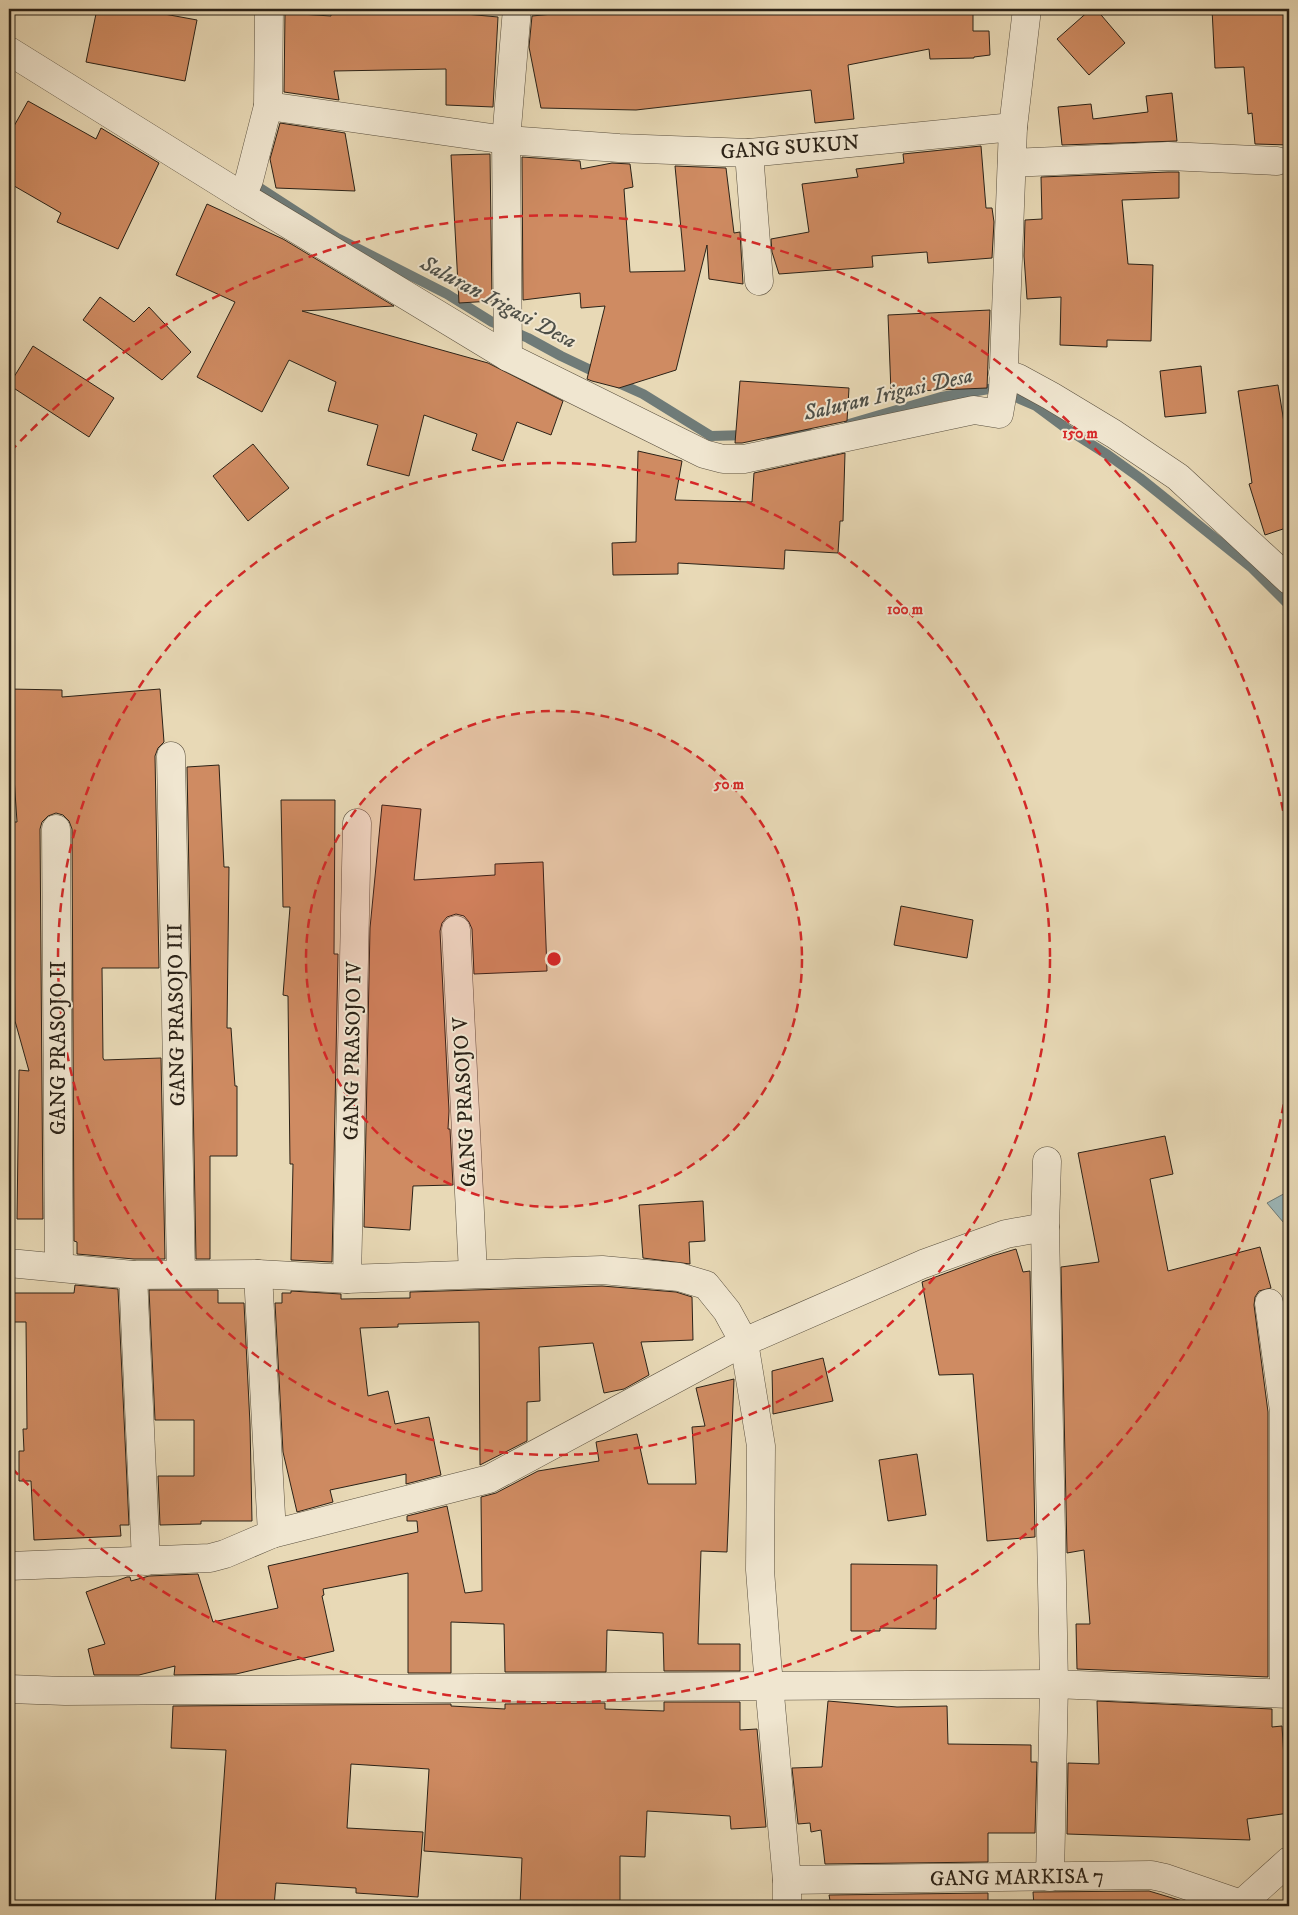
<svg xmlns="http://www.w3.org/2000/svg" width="1298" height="1915" font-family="'IM FELL DW Pica',serif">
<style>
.water{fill:#9cb7b9;stroke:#6f7b78}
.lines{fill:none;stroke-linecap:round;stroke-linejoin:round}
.stream{stroke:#6f7b78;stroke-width:10}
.building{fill:#cf8b62;stroke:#2b2217}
.minor-casing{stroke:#5a503f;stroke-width:29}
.tertiary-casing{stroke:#5a503f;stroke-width:29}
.minor{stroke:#f0e6d0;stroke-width:28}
.tertiary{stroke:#f0e6d0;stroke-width:28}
.ring{fill:none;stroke:#d62828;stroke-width:2.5;stroke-dasharray:9 6}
.labels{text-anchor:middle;stroke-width:4;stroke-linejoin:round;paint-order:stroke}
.street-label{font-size:21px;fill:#2b2217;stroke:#f0e6d0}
.water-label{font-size:22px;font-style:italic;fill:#4d4f48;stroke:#f0e6d0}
.centre{fill:#d62828;stroke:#f0e6d0;stroke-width:2.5}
.ring-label{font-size:15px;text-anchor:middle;font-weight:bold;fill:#d62828;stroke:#f0e6d0;stroke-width:4;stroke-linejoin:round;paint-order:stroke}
</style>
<rect width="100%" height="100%" fill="#e8d9b6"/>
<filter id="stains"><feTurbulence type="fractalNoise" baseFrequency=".004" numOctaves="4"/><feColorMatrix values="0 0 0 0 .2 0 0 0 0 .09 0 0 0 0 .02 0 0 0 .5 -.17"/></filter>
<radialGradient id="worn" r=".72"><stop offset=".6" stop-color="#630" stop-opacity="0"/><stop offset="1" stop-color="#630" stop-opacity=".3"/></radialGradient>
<path class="water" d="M 1289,1191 L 1289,1229 L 1267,1203 Z"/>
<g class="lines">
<g class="stream">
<path d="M 249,181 L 337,238 L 447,294 L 492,322 L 528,338 L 561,356 L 601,375"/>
<path d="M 614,381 L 643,394 L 711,436 L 748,435"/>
<path d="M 849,424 L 941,397 L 995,388 L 1036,406 L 1067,429 L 1108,455 L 1140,478 L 1251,567 L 1289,605"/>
<path d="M 770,435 L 808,433"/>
</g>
</g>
<g class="building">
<path d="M 97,9 L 137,9 L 197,20 L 185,81 L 86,62 Z"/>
<path d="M 331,9 L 433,9 L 433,11 L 498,17 L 493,107 L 446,105 L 446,69 L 334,71 L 339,100 L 284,92 L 285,13 L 331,16 Z"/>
<path d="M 584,9 L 973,9 L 973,31 L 989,31 L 990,55 L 974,57 L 974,58 L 930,59 L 929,49 L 848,65 L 854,119 L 815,123 L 811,90 L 636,110 L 541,108 L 529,47 L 532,16 L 584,11 Z"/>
<path d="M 1091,9 L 1096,9 L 1125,43 L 1089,75 L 1057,39 Z"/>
<path d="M 1212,9 L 1289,9 L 1289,145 L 1255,144 L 1252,113 L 1248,114 L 1244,67 L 1215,68 Z"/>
<path d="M 1172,93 L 1177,141 L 1062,145 L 1058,107 L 1091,104 L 1093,119 L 1148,112 L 1146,96 Z"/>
<path d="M 28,101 L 96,139 L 101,128 L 159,163 L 118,249 L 57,222 L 61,213 L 9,183 L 9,135 Z"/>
<path d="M 280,123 L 345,133 L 355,191 L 276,188 L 270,159 Z"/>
<path d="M 981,146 L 986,208 L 992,208 L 994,222 L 992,258 L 928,263 L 927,252 L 872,256 L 873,267 L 779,274 L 772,252 L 771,239 L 809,232 L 802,184 L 858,177 L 856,169 L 904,163 L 903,154 Z"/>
<path d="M 490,154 L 492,301 L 459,303 L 451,155 Z"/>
<path d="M 522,157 L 580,161 L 581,169 L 612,163 L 630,164 L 633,187 L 624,189 L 630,272 L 685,271 L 675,166 L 726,168 L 734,233 L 740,232 L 743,284 L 709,279 L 707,245 L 676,370 L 619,388 L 592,381 L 587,379 L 605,306 L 581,308 L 580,293 L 523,300 Z"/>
<path d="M 1168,172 L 1179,172 L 1179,198 L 1122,200 L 1128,264 L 1153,265 L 1151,341 L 1107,340 L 1107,347 L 1060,345 L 1061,297 L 1027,299 L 1024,256 L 1025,220 L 1042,219 L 1041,177 Z"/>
<path d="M 207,204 L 283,239 L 394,306 L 302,311 L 488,363 L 563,401 L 551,435 L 517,422 L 503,461 L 472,450 L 477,434 L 424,415 L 409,476 L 367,465 L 378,425 L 328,411 L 336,382 L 289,360 L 262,412 L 197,377 L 235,302 L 176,275 Z"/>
<path d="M 100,297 L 134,322 L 149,307 L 191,352 L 162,380 L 83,320 Z"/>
<path d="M 990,310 L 987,388 L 891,392 L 888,315 Z"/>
<path d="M 33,346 L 114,398 L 89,437 L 9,385 Z"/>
<path d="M 1201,366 L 1206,413 L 1165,417 L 1160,371 Z"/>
<path d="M 740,381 L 849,388 L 847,421 L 742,443 L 735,443 Z"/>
<path d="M 1278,385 L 1289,454 L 1289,527 L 1265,535 L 1249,484 L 1252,483 L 1238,391 Z"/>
<path d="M 253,444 L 289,488 L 248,521 L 213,476 Z"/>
<path d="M 638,451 L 682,461 L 675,500 L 752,502 L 754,473 L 845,453 L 843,521 L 840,521 L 838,553 L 785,550 L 784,569 L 678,563 L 678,574 L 613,575 L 612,543 L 636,542 Z"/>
<path d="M 9,689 L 62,690 L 62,697 L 160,689 L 164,742 L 158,748 L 155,756 L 159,968 L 102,968 L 103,1058 L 104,1060 L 161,1058 L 165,1259 L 134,1259 L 77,1254 L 77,1242 L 74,1241 L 72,829 L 69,821 L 63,815 L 56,813 L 48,816 L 42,822 L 40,829 L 43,1219 L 17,1219 L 19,1070 L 29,1071 L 15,1021 L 14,943 L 9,943 L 9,822 L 17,822 L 11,732 L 9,732 Z"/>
<path d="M 219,765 L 224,867 L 229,867 L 227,1028 L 231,1028 L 235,1086 L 237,1086 L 237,1156 L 210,1156 L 210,1259 L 196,1259 L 187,767 Z"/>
<path d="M 281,800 L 335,800 L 334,954 L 338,954 L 332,1262 L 291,1260 L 293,1164 L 290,1164 L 288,996 L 283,995 L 290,907 L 283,907 Z"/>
<path d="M 382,805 L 421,809 L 414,880 L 495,875 L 495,864 L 543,862 L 547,971 L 474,974 L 472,929 L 469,922 L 464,916 L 456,914 L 447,917 L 442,923 L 440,931 L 449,1111 L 448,1129 L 450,1129 L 453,1185 L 413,1186 L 410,1230 L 364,1227 L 370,928 Z"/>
<path d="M 901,906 L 973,920 L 967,958 L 894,945 Z"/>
<path d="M 1165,1136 L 1173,1174 L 1150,1179 L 1168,1271 L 1260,1247 L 1271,1288 L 1259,1291 L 1255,1297 L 1254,1305 L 1268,1412 L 1268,1677 L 1077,1669 L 1076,1624 L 1090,1624 L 1084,1550 L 1067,1553 L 1061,1267 L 1099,1262 L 1078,1153 Z"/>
<path d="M 703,1201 L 705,1241 L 689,1242 L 690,1264 L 643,1258 L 639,1205 Z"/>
<path d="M 1016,1249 L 1023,1272 L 1030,1271 L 1035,1537 L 987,1541 L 973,1374 L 939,1375 L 922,1282 L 992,1256 Z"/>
<path d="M 75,1285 L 118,1289 L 129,1525 L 120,1525 L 121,1536 L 34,1540 L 31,1481 L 19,1481 L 19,1451 L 24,1451 L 23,1429 L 27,1429 L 26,1322 L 13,1322 L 13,1293 L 74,1293 Z"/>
<path d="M 602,1286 L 676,1292 L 692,1297 L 693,1340 L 641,1342 L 649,1375 L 624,1389 L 604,1393 L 593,1343 L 539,1347 L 540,1401 L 527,1402 L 527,1441 L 480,1465 L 479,1322 L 398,1324 L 398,1327 L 360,1328 L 368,1396 L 388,1391 L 395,1424 L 429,1417 L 441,1475 L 406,1484 L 406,1474 L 330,1490 L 333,1502 L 297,1512 L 283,1452 L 275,1303 L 282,1303 L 282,1293 L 291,1293 L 291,1291 L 341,1294 L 341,1299 L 410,1298 L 410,1292 Z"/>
<path d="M 149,1290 L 218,1290 L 218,1303 L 244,1303 L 250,1424 L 252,1521 L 201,1521 L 201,1524 L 160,1525 L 158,1476 L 194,1476 L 194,1420 L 155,1420 Z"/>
<path d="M 823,1358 L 833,1401 L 773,1414 L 772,1371 Z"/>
<path d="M 734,1379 L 727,1552 L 701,1551 L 698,1644 L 740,1644 L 740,1671 L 664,1671 L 663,1633 L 607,1630 L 606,1672 L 505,1672 L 504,1624 L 451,1622 L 451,1673 L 408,1673 L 408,1573 L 323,1589 L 324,1595 L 322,1596 L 334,1651 L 236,1674 L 174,1675 L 175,1666 L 139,1675 L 94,1675 L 88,1649 L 105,1644 L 86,1592 L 127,1577 L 130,1577 L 131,1581 L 149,1576 L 198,1574 L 213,1622 L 278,1608 L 268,1566 L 418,1532 L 417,1521 L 407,1521 L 407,1516 L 447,1506 L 465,1593 L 482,1591 L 481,1497 L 496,1493 L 538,1471 L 599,1461 L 596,1442 L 637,1434 L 648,1484 L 696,1484 L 692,1427 L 705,1426 L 696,1388 Z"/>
<path d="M 917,1454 L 926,1515 L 888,1521 L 879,1460 Z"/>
<path d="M 851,1564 L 937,1565 L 936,1629 L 880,1628 L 880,1631 L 851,1631 Z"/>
<path d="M 828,1701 L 897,1707 L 947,1706 L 948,1744 L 1031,1745 L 1031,1762 L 1037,1762 L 1035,1833 L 988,1833 L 988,1862 L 825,1864 L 821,1830 L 811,1832 L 810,1823 L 798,1824 L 792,1768 L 822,1767 Z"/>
<path d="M 1097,1701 L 1272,1709 L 1272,1727 L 1282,1726 L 1285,1774 L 1289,1773 L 1289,1813 L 1247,1819 L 1250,1840 L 1067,1834 L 1068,1763 L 1099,1764 Z"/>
<path d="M 664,1702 L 740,1702 L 740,1730 L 757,1729 L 766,1827 L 731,1829 L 730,1816 L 647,1811 L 645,1857 L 620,1856 L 620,1906 L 520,1906 L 522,1858 L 424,1851 L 429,1769 L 351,1764 L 347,1828 L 423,1832 L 418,1897 L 356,1893 L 356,1888 L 276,1883 L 274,1906 L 215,1906 L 226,1750 L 171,1748 L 173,1706 L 451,1704 L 451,1706 L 505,1709 L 505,1704 L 605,1703 L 605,1709 L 664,1711 Z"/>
<path d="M 1149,1891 L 1189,1903 L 1190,1906 L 1034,1906 L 1033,1892 Z"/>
<path d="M 988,1893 L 988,1906 L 831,1906 L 829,1895 Z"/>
</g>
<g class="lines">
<defs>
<g id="minor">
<path d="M 269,9 L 268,106 L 506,140 L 619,148 L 749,153 L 1013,127"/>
<path d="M 9,51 L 242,196 L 508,357 L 704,454 L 723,459 L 744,459 L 974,410 L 999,414 L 1003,391 L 1013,127 L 1027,9"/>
<path d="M 749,153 L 759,281"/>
<path d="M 1012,163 L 1168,156 L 1277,161"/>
<path d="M 242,196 L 249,180 L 268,106"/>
<path d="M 508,357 L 506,140 L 517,9"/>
<path d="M 1003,373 L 1018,378 L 1051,396 L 1114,434 L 1178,477 L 1289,580"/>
<path d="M 171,756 L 181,1274"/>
<path d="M 56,829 L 59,1267"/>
<path d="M 456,930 L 473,1273"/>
<path d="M 1047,1161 L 1045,1227 L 1054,1684 L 1050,1877"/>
<path d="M 9,1263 L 133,1275 L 258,1274 L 347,1279 L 602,1270 L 679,1277 L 706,1285 L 727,1311 L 744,1342 L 761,1446 L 760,1570 L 767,1662 L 787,1880 L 787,1906"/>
<path d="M 133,1275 L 146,1561"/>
<path d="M 347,1279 L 357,823"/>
<path d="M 1269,1303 L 1284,1411 L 1284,1693"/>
<path d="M 272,1534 L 489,1479 L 744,1342 L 923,1264 L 1006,1234 L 1045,1227"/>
<path d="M 9,1566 L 210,1558 L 225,1554 L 272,1534 L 258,1274"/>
<path d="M 9,1689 L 65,1691 L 1054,1684 L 1289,1694"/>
<path d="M 787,1880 L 1151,1875 L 1165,1878 L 1241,1904 L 1242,1906"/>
</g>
<path id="tertiary" d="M 1239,1906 L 1289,1861"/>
</defs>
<use href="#minor" class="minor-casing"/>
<use href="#tertiary" class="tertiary-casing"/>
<use href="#minor" class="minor"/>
<use href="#tertiary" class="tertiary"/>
</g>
<circle cx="554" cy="959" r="248" fill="#d62828" fill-opacity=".12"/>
<g class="ring">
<circle cx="554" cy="959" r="248"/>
<circle cx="554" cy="959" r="496"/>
<path d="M1289 1075A744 744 0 0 1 10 1466M10 452A744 744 0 0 1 1289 843"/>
</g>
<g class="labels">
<g class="street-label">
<text transform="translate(790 147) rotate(-4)" y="7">GANG SUKUN</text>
<text transform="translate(176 1015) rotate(-91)" y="7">GANG PRASOJO III</text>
<text transform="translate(58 1048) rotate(-90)" y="7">GANG PRASOJO II</text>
<text transform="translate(352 1051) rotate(-89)" y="7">GANG PRASOJO IV</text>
<text transform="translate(464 1102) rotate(-93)" y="7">GANG PRASOJO V</text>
<text transform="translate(1017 1877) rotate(-1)" y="7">GANG MARKISA 7</text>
</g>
<g class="water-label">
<text transform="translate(499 301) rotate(28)" y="8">Saluran Irigasi Desa</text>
<text transform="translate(888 393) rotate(-13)" y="8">Saluran Irigasi Desa</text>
</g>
</g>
<circle cx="554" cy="959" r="8" class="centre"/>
<g class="ring-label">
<text x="1080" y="438">150 m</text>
<text x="905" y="614">100 m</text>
<text x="729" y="789">50 m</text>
</g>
<rect width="1298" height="1915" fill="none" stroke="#e8d9b6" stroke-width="30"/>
<rect x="10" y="10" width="1278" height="1895" fill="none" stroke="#2b2217" stroke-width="2.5"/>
<rect x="15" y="15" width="1268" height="1885" fill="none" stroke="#2b2217"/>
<rect width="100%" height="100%" filter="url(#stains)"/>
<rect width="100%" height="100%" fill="url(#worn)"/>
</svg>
